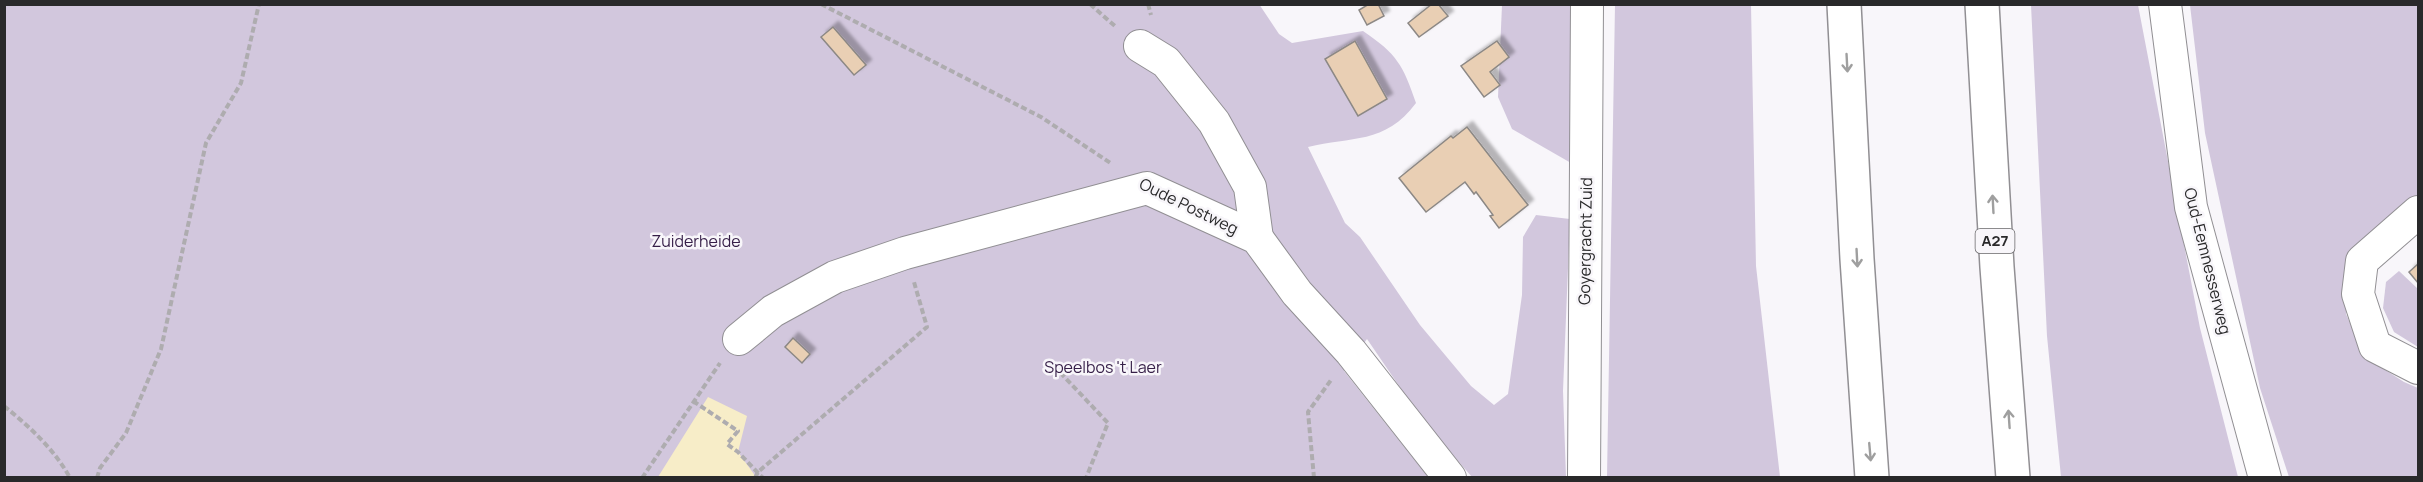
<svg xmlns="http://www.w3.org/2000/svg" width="2423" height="482" font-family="Manrope,sans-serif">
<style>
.green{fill:#d2c7dd}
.sand{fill:#f7edc8}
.building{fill:#e9cfb4;stroke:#8c8885;stroke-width:1.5;filter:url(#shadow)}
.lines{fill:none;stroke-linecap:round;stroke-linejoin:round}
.street-casing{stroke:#918f93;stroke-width:34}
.highway-casing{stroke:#918f93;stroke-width:36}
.path{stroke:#aeacaf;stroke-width:4;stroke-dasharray:6 3;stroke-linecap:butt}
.street{stroke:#fff;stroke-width:32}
.highway{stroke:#fff;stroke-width:33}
.oneway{stroke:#9f9f9f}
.labels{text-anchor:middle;stroke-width:5;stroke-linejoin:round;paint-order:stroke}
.shield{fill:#f8f6fa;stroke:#676668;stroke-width:1.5}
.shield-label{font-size:15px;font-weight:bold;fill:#29292a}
.street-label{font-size:16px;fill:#29292a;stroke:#f8f6fa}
.park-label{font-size:16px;fill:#361f48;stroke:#f8f6fa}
</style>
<defs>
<filter id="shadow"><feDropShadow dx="5.5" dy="-5.5" stdDeviation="1.5" flood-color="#0004"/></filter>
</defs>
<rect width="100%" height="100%" fill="#f8f6fa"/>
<g class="green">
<path d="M 1259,4 L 1279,34 L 1292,43 L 1363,31 C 1397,54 1403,65 1416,103 C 1385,145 1351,136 1308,147 L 1345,223 L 1360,237 L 1420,325 L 1471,386 L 1494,405 L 1508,394 L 1522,295 L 1523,237 L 1536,215 L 1570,219 L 1563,391 L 1566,477 L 1472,477 L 1423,421 L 1367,339 L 1344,371 L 1428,477 L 5,477 L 4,5 Z"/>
<path d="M 1502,5 L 1574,5 L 1571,163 L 1512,129 L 1498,97 Z"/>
<path d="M 1615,5 L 1751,5 L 1756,266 L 1780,477 L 1607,477 Z"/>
<path d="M 2031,5 L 2138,5 L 2200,328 L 2238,477 L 2061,477 L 2047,336 Z"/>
<path d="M 2190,5 L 2418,5 L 2418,204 L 2350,262 L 2346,314 L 2365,357 L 2404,382 L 2418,388 L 2418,477 L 2289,477 L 2260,388 L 2205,133 Z"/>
<path d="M 2399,271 L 2418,289 L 2418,347 L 2394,332 L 2383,308 L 2386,282 Z"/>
</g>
<path class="sand" d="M 708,397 L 747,416 L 738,452 L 756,477 L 658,477 Z"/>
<g class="building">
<path d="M 1369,4 L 1378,4 L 1384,16 L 1367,25 L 1359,10 Z"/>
<path d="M 1432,4 L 1438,4 L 1448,16 L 1419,37 L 1408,23 Z"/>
<path d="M 833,27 L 866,65 L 854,75 L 821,37 Z"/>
<path d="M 1355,41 L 1387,99 L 1358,116 L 1325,59 Z"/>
<path d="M 1497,41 L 1509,57 L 1490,72 L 1500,85 L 1484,97 L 1461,66 Z"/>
<path d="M 1467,127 L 1528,205 L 1499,228 L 1490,216 L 1493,215 L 1476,192 L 1474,194 L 1465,182 L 1426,212 L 1399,178 L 1451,136 L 1453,138 Z"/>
<path d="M 2418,264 L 2418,283 L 2409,272 Z"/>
<path d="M 793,338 L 810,354 L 802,363 L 785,347 Z"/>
</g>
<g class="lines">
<defs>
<g id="street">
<path d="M 2165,4 L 2191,207 L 2265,478"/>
<path d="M 1140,46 L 1166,62 L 1214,122 L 1250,187 L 1257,238"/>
<path d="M 2418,212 L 2362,261 L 2358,294 L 2375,346 L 2418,368"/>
<path d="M 739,339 L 773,311 L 835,277 L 905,253 L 1147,188 L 1257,238 L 1297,293 L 1351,352 L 1450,478"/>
<path d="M 1584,478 L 1587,4"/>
</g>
<g id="highway">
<path d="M 1844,4 L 1857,259 L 1872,478"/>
<path d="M 1982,4 L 1997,267 L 2013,478"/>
</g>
</defs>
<use href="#street" class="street-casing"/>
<use href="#highway" class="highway-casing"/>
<g class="path">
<path d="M 821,4 L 1041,117 L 1112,164"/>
<path d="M 1090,4 L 1116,27"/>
<path d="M 1148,4 L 1151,15"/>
<path d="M 1054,366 L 1108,423 L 1086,478"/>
<path d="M 693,401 L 738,431 L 727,444 L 738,452 L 763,478"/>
<path d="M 4,406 C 29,426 55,450 70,478"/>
<path d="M 97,478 L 100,468 L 126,433 L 161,349 L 206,143 L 241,83 L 259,4"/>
<path d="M 642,478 L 720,363"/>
<path d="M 755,478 L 758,472 L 927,327 L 914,282"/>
<path d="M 1314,478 L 1308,412 L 1331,380"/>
</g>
<use href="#street" class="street"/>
<use href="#highway" class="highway"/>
</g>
<defs><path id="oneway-shaft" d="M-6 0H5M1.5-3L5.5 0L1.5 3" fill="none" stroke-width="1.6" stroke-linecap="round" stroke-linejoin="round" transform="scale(1.5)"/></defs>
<g class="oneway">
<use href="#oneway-shaft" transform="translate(1847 63) rotate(87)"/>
<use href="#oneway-shaft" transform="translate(1993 204) rotate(-93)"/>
<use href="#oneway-shaft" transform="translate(1857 258) rotate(87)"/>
<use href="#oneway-shaft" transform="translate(2009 419) rotate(-94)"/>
<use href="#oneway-shaft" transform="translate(1870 452) rotate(85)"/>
</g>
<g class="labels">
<rect class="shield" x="1975.5" y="229" width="39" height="24" rx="4.5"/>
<g class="shield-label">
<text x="1995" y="246">A27</text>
</g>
<g class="street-label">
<text transform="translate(1189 206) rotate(26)" y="6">Oude Postweg</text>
<text transform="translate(1585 241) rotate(-89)" y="6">Goyergracht Zuid</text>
<text transform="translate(2208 261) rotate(76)" y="6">Oud-Eemnesserweg</text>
</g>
<g class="park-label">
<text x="696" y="247">Zuiderheide</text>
<text x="1103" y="373">Speelbos 't Laer</text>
</g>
</g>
<rect width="2423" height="482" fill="none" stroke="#29292a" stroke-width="12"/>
</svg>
